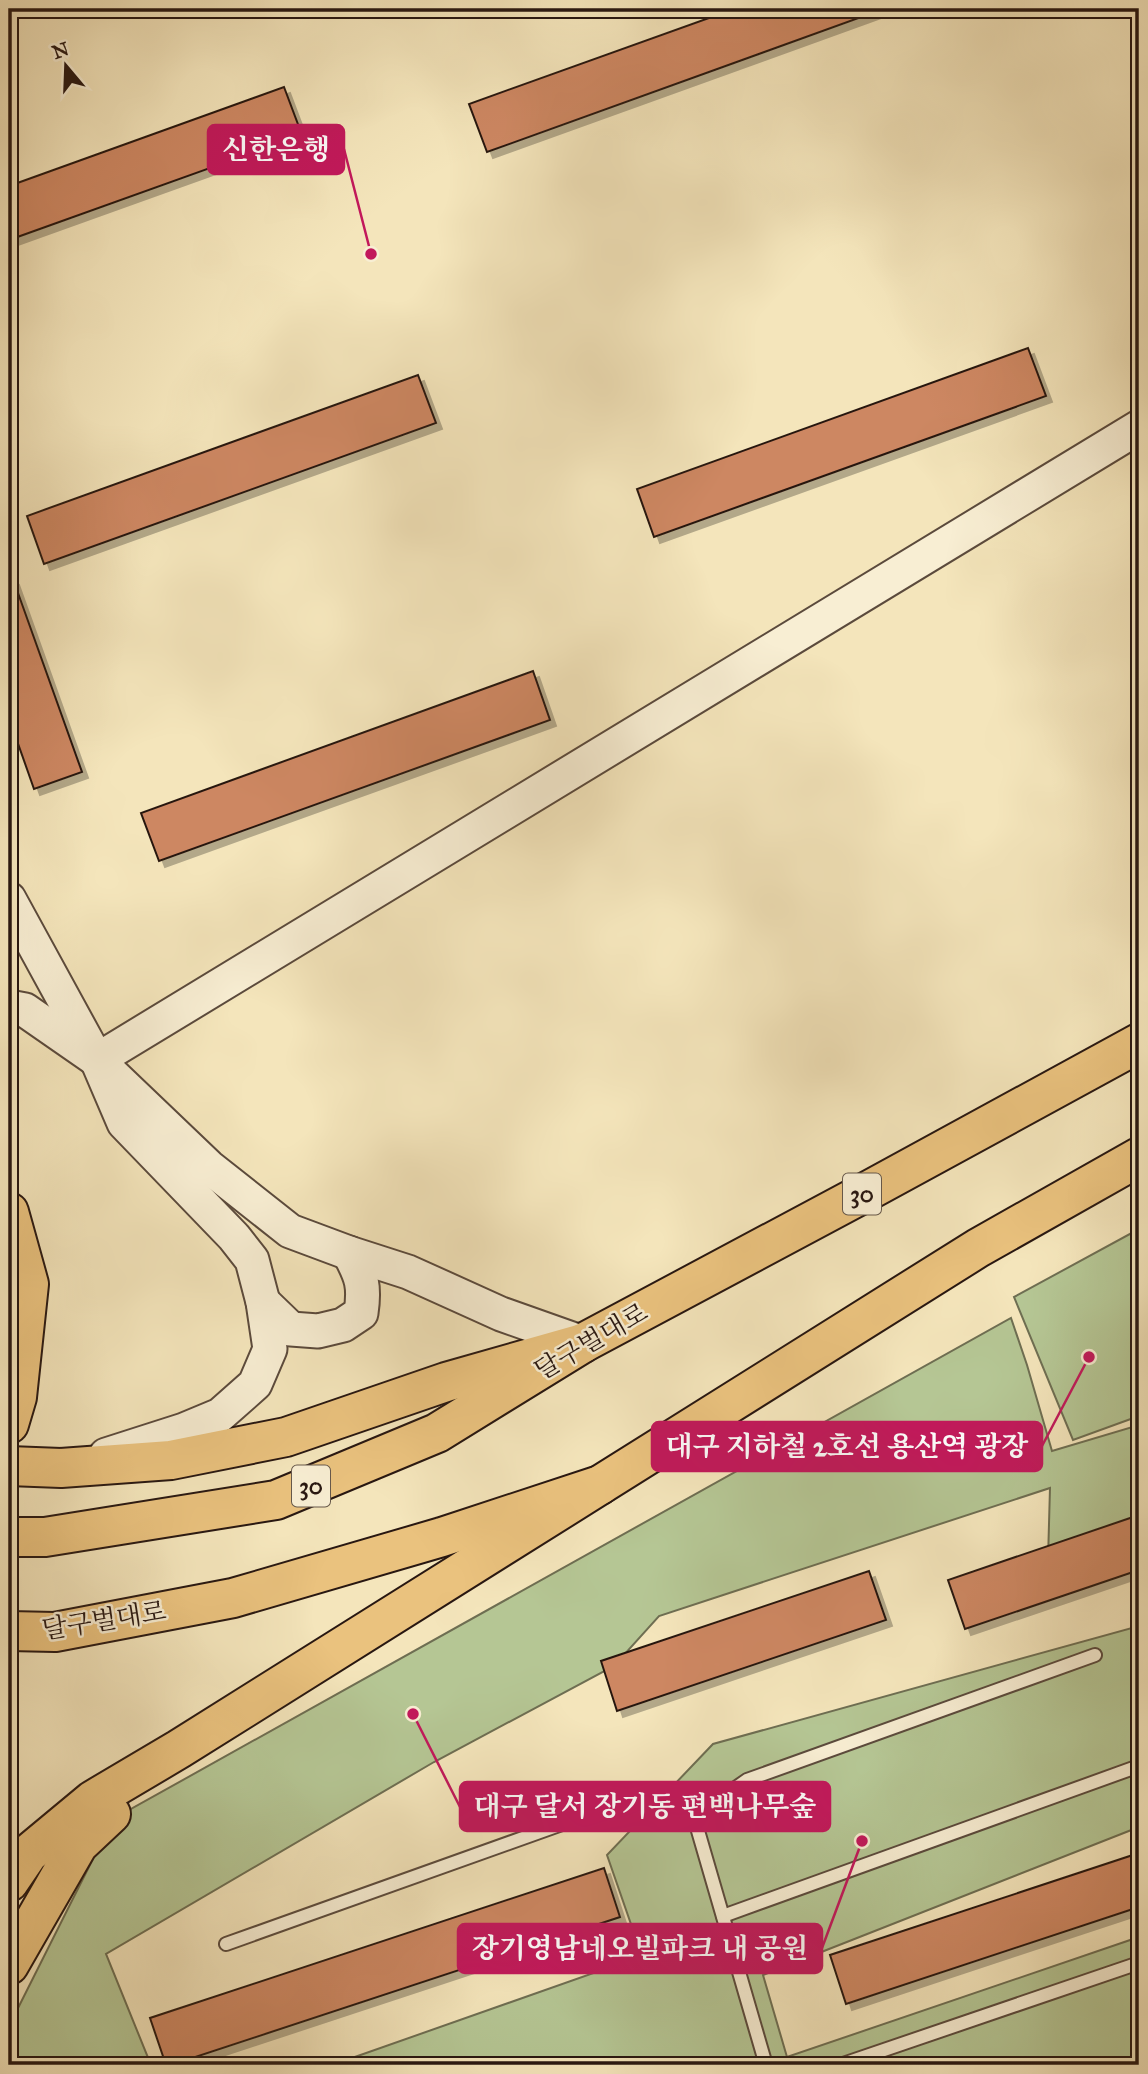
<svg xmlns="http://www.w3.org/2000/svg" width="1148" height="2074" font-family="'IM FELL Great Primer','Noto Serif KR',serif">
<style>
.green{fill:#b5c694;stroke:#6e6e52;stroke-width:2}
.building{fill:#cd8762;stroke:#281711;stroke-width:2;filter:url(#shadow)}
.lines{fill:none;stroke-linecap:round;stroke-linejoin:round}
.service-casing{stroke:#5b4a3c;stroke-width:16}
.tertiary-casing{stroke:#5b4a3c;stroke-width:37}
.primary-casing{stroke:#281711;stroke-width:42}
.trunk-casing{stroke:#281711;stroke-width:42}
.service{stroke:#f8eed3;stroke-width:12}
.tertiary{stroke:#f8eed3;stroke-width:33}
.primary{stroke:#eac27e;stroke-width:38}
.trunk{stroke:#eac27e;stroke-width:38}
.labels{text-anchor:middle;stroke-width:5;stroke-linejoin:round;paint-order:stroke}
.shield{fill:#f8eed3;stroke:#66584b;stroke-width:2}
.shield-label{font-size:24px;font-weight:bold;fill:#281711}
.street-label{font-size:26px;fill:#281711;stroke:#f8eed3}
.leader{fill:none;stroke:#c2185b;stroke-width:2.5}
.callout-dot{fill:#c2185b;stroke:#f8eed3;stroke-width:2.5}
.callout{fill:#c2185b;stroke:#c2185b;stroke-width:2.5}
.callout-label{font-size:28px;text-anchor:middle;font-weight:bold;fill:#fff}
</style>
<defs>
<filter id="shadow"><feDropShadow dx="6" dy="6" stdDeviation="0" flood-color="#0004"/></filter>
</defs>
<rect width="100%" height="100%" fill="#f4e5bb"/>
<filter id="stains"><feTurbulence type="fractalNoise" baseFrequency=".00286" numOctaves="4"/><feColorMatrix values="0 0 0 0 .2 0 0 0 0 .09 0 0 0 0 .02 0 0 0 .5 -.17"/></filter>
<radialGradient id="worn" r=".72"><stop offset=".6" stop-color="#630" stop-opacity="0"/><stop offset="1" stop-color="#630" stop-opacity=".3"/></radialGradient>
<g class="green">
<path d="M 1139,1229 L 1139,1416 L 1073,1440 L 1014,1297 Z"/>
<path d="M 1011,1318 L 1027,1365 L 1052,1451 L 1139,1425 L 1139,1534 L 1048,1560 L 1050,1488 L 659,1616 L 614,1666 L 434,1762 L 106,1954 L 151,2065 L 9,2065 L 9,2026 L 113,1819 Z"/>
<path d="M 1139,1626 L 1139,1827 L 763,1975 L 787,2057 L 1139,1937 L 1139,2065 L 332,2065 L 642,1956 L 607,1855 L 713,1744 Z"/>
</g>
<g class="building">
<path d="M 734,9 L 877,9 L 878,11 L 487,152 L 469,104 Z"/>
<path d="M 284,87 L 302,135 L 9,240 L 9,186 Z"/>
<path d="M 1028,348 L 1046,396 L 654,537 L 637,489 Z"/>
<path d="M 418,375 L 436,423 L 44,564 L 27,516 Z"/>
<path d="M 13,579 L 82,772 L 34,789 L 9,718 L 9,580 Z"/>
<path d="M 533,671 L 550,720 L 159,861 L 141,813 Z"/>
<path d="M 1139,1515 L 1139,1570 L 965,1629 L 948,1580 Z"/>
<path d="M 869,1571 L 886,1620 L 617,1711 L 601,1661 Z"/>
<path d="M 1139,1853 L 1139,1907 L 846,2004 L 830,1955 Z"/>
<path d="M 604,1868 L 620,1917 L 171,2065 L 166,2065 L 150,2018 Z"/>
</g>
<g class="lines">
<defs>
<g id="service">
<path d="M 694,1817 L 766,2065"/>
<path d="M 723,1916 L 1139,1766"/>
<path d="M 226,1944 L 576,1819 L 694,1817 L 747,1780 L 1095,1655"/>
<path d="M 840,2065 L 1139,1963"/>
</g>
<g id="tertiary">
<path d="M 9,899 L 97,1060 L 124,1123 L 234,1237 L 252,1260 L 263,1302 L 270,1349 L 255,1384 L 220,1415 L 184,1430 L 106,1455"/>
<path d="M 9,1007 L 25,1010 L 97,1060 L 209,1167 L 290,1231 L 349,1253 L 408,1272 L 501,1314 L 583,1343"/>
<path d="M 97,1060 L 1139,427"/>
<path d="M 263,1302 L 291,1329 L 318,1331 L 343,1325 L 361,1313 C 365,1286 362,1277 349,1253"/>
</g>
<g id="primary">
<path d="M 9,1537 L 45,1537 L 276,1500 L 437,1433 L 583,1343 L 864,1193 L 1139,1043"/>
<path d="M 9,1631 L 55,1632 L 233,1598 L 442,1537 L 600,1485 L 978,1248 L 1139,1157"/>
</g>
<g id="trunk">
<path d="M 9,1212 L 29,1284 L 17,1397 L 9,1424"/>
<path d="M 9,1466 L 61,1468 L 171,1460 L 286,1437 L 446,1382 L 583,1343"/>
<path d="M 9,1882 L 28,1854 L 93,1800 L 179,1749 L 600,1485"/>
<path d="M 9,1965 L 78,1845 L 111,1814"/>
</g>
</defs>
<use href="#service" class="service-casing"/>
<use href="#tertiary" class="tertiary-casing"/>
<use href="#primary" class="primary-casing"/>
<use href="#trunk" class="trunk-casing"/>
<use href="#service" class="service"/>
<use href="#tertiary" class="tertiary"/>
<use href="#primary" class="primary"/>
<use href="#trunk" class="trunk"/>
</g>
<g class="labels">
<g class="shield">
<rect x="843" y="1173.5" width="38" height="41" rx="5"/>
<rect x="292" y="1465.5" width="38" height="41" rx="5"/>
</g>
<g class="shield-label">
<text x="862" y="1202">30</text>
<text x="311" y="1494">30</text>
</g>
<g class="street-label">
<text transform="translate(591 1341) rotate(-30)" y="9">달구벌대로</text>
<text transform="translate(104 1620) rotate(-9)" y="9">달구벌대로</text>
</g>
</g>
<path class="leader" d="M371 254L344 149M1089 1357L1042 1446M413 1714L460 1807M862 1841L822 1948"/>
<g class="callout-dot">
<circle cx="371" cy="254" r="7"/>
<circle cx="1089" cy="1357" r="7"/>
<circle cx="413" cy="1714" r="7"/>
<circle cx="862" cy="1841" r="7"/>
</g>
<g class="callout">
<rect x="208" y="125" width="136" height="49" rx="7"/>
<rect x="652" y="1422" width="390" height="49" rx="7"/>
<rect x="460" y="1782" width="370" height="49" rx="7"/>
<rect x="458" y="1924" width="364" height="49" rx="7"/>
</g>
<g class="callout-label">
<text x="276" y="159">신한은행</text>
<text x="847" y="1456">대구 지하철 2호선 용산역 광장</text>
<text x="645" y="1816">대구 달서 장기동 편백나무숲</text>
<text x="640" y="1958">장기영남네오빌파크 내 공원</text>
</g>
<rect width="1148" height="2074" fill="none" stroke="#f4e5bb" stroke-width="35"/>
<rect x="10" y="10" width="1127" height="2053" fill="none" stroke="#281711" stroke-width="3.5"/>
<rect x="18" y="18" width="1113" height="2039" fill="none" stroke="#281711" stroke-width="2"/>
<g transform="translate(66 66) rotate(341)" stroke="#f8eed3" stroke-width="5" paint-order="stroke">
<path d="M0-5L12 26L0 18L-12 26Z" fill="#281711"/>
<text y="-10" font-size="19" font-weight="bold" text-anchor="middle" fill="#281711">N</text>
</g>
<rect width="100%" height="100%" filter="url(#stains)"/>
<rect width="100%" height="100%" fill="url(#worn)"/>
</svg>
